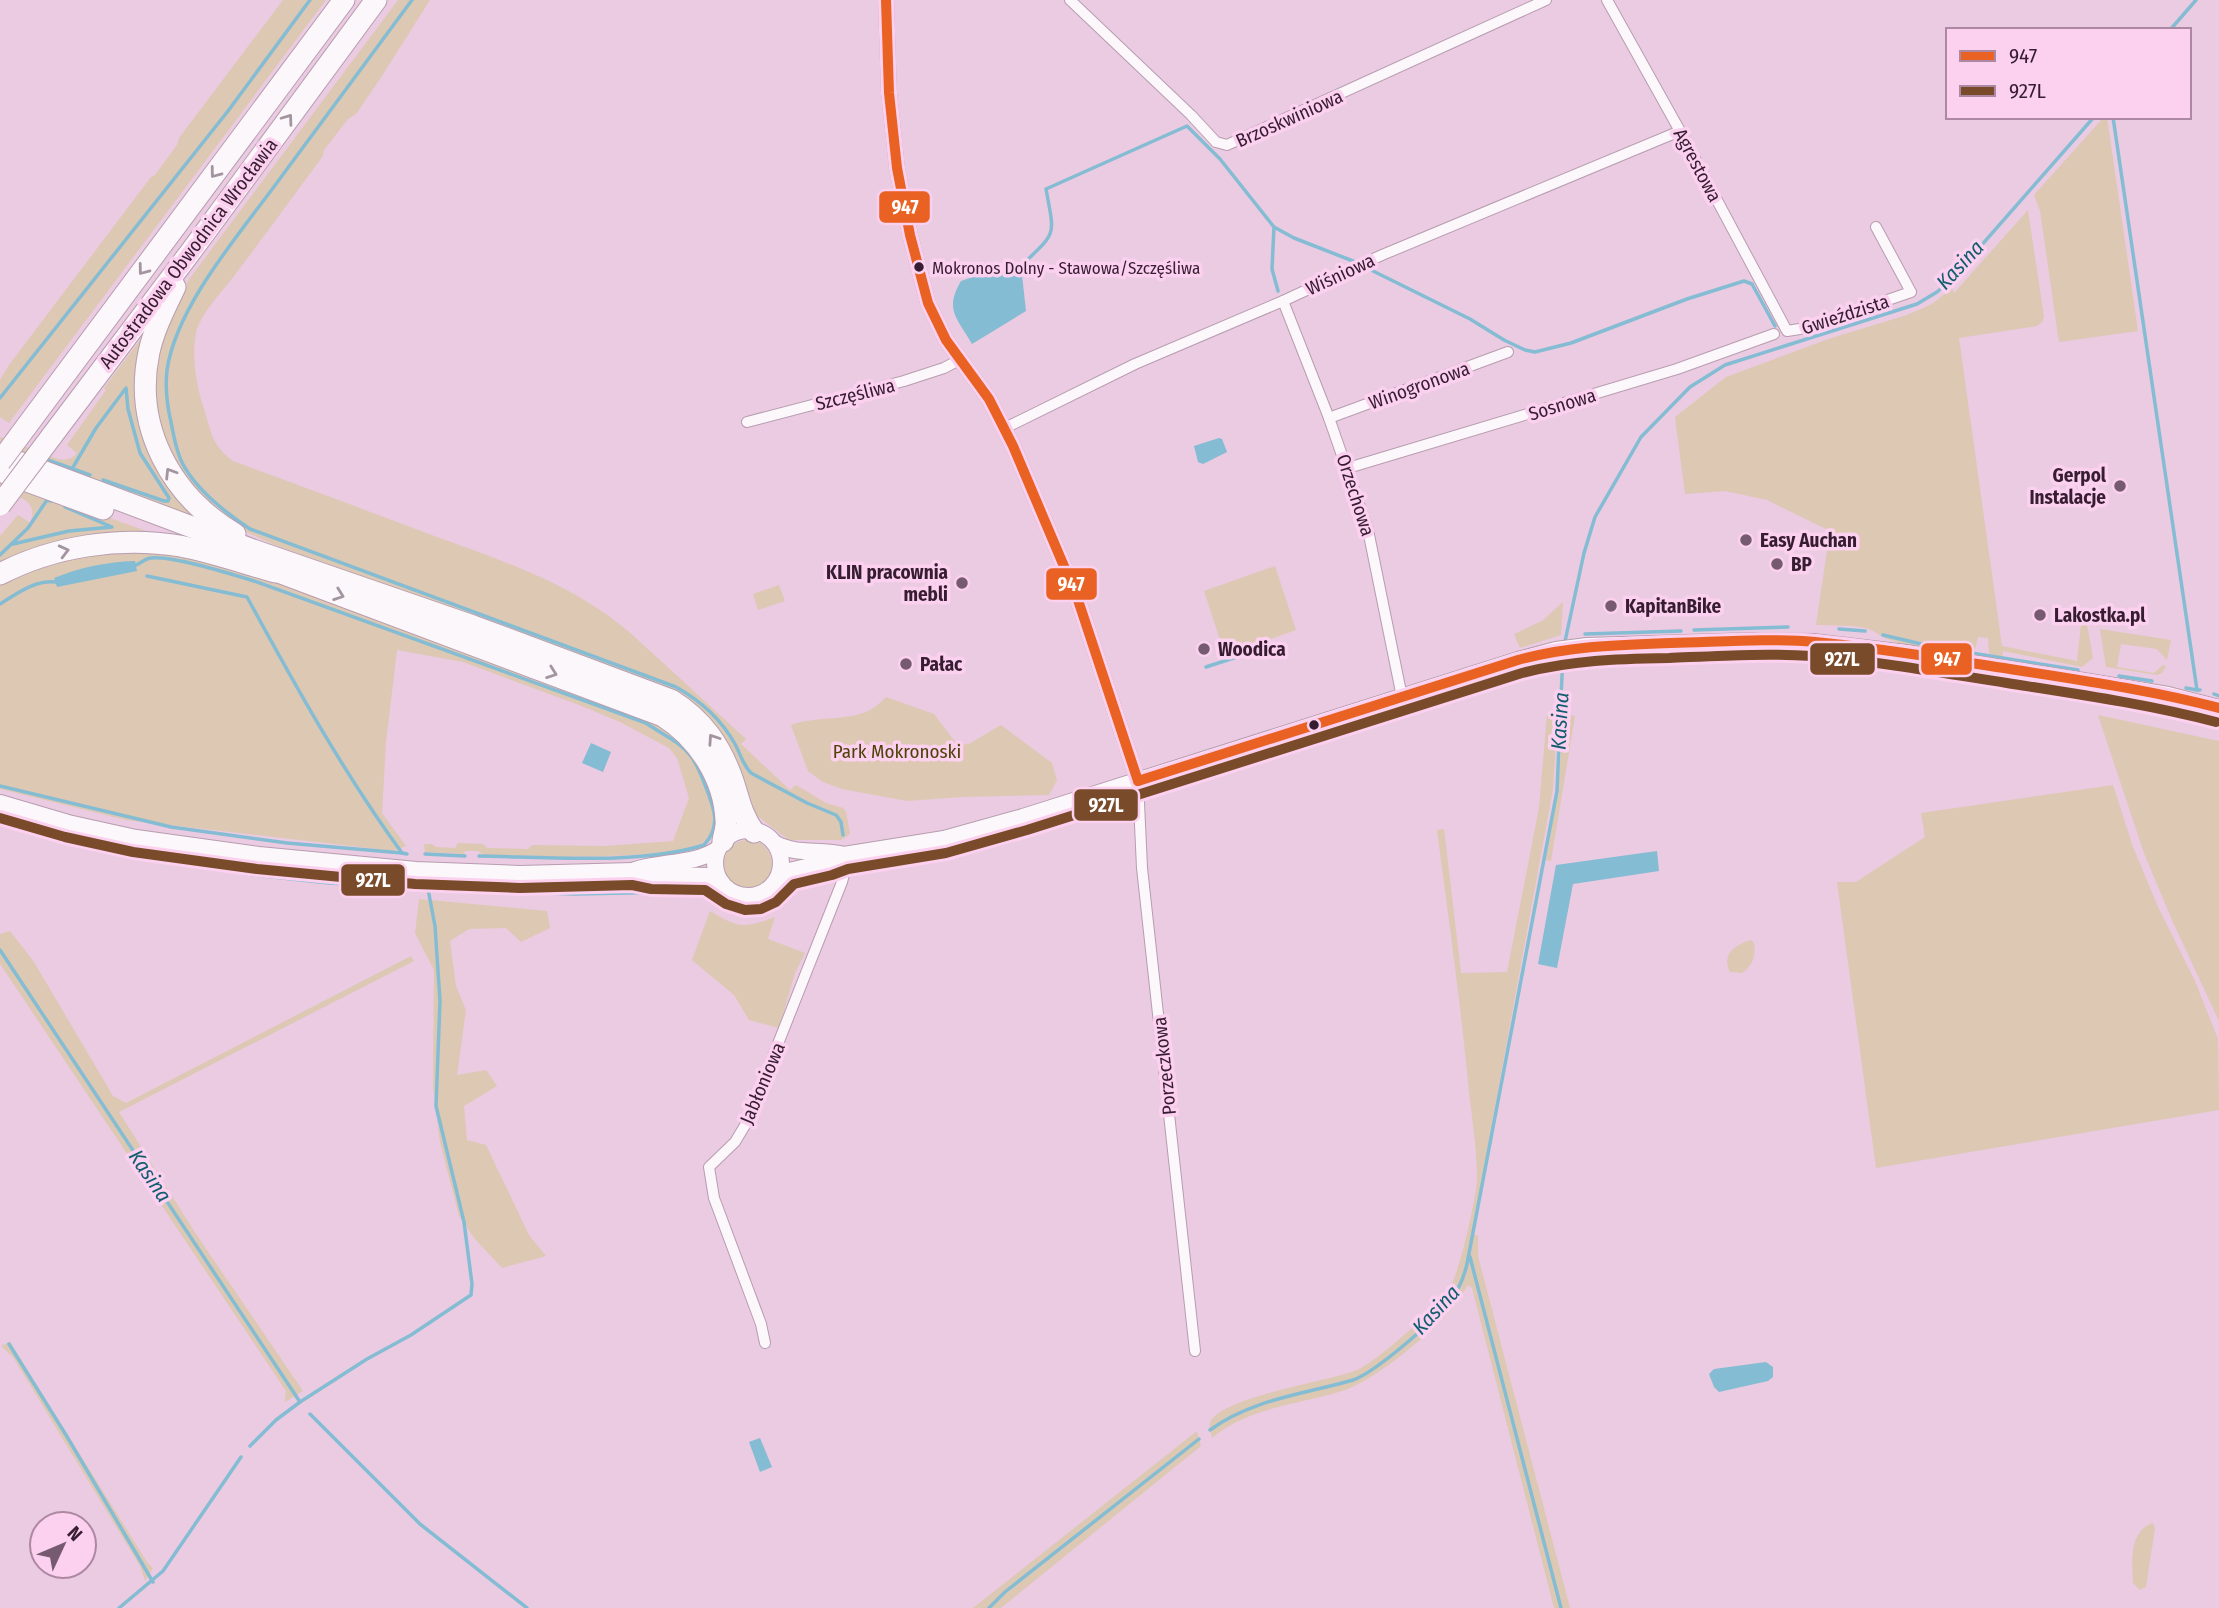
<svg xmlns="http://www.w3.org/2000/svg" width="2219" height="1608" font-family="'Fira Sans Condensed',sans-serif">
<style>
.green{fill:#ddc8b3}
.water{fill:#84bcd3}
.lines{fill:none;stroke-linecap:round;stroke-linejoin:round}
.stream{stroke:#84bcd3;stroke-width:3.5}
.minor-casing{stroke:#b79db0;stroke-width:12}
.tertiary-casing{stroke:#b79db0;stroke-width:16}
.secondary-casing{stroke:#b79db0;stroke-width:18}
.motorway-casing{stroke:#b79db0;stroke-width:23}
.minor{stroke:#fcf7fa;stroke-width:10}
.tertiary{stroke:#fcf7fa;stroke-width:14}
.secondary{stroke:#fcf7fa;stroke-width:16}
.motorway{stroke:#fcf7fa;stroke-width:21}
.motorway-bridge-casing{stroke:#b79db0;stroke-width:23;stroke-linecap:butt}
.motorway-bridge{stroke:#fcf7fa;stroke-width:21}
.bus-1-casing{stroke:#fcd0ef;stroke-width:16}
.bus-2-casing{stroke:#fcd0ef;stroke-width:16}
.bus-1{stroke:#e96123;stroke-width:10}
.bus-2{stroke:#7a4b2a;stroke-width:10}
.oneway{stroke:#a395a0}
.bus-dot{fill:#371d31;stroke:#fcd0ef;stroke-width:2.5}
.poi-dot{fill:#765a6f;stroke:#fcd0ef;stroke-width:2.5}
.labels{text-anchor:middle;stroke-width:7;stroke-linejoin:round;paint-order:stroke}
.bus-label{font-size:17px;fill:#371d31;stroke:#fcd0ef;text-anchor:start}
.street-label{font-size:19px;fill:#371d31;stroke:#fcd0ef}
.poi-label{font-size:19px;font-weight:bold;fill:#371d31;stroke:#fcd0ef;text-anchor:start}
.park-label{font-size:19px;fill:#4e4207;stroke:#fcd0ef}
.water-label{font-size:21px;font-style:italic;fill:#125e6f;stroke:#fcd0ef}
.line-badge{stroke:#fcd0ef;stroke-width:2.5}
.badge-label{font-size:19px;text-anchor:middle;font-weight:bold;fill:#fff}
</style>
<rect width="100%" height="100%" fill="#eacbe1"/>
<g class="green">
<path d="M 283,0 L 326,0 L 9,423 L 0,417 L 0,380 L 9,365 L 151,177 L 155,175 L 177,145 L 179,138 Z"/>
<path d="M 398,0 L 430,0 L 380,79 L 356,114 L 348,119 L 324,150 L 323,156 C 292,198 262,239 231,280 C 219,295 200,315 196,333 C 191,358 197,389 205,412 C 212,435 212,445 233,461 C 298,485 363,509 429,534 C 503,561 578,585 637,639 L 746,739 L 741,744 L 790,790 L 796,785 L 826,803 L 843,808 L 846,812 L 850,834 L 841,840 L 789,840 L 756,815 L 736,758 L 717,728 L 671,691 L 272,544 L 236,527 L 188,487 L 157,425 L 154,361 L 181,293 L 190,278 Z"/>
<path d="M 2104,117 L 2107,117 L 2138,331 L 2059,342 L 2040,211 L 2034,195 Z"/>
<path d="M 2028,210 L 2044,317 L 2042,322 L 2037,326 L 1959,338 L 2002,646 L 2077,661 L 2082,616 L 2085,613 L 2093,658 L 2082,667 L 2003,651 L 2002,661 L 1989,653 L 1988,638 L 1978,637 L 1975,649 C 1957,660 1905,646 1885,638 C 1880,636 1876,632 1871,630 C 1855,624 1833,626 1816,625 L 1830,531 L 1767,500 L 1725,491 L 1685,494 L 1675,417 L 1726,377 L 1828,339 L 1907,315 L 1932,304 L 1952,288 L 1954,293 Z"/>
<path d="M 143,336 L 140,389 L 206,522 L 0,445 L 0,437 L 58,459 C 66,461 72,459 77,453 L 67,445 L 106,390 L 104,388 Z"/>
<path d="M 0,479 L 169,539 L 0,570 L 0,536 L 18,515 L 30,523 C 40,500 17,496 0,490 Z"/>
<path d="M 101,550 L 200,555 L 645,714 L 695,754 L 717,806 L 712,808 C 715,818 716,830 708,839 C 689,862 521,856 485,856 L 478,851 L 465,851 L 464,854 L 425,852 L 424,844 L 432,844 L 436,847 L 455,848 L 458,843 L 483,844 L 487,848 L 528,849 L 532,845 L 605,846 L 673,841 L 689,798 L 677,758 L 669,748 L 620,722 L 579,705 L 463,662 L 397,650 L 386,742 L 382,813 L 406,846 L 394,851 L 126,820 L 0,789 L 0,581 Z"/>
<path d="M 1275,566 L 1296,630 L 1225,655 L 1204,591 Z"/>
<path d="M 779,585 L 785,601 L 758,610 L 753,594 Z"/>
<path d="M 1563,602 L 1561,635 L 1520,648 L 1514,634 L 1542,621 Z"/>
<path d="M 2100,629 L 2171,640 L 2167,660 L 2157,649 L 2121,644 L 2117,667 L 2154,673 L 2163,665 L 2166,666 L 2162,673 L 2157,675 L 2106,667 Z"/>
<path d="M 886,697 L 934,714 L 956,743 L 969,744 L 1001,725 L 1052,763 L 1057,780 L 1049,795 L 962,797 L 907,801 L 842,789 L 823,782 L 808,771 L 791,725 C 815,716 847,721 868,711 C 875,708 881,702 886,697 Z"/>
<path d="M 1547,714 L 1558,714 L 1553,789 L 1472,1233 L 1478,1236 L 1478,1256 L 1570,1608 L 1554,1608 L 1472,1288 L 1468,1285 C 1463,1292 1459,1301 1453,1307 C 1432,1333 1373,1382 1342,1391 C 1297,1405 1249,1407 1212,1438 C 1211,1433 1209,1428 1210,1423 C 1219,1397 1331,1381 1357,1370 C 1379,1360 1440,1306 1451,1285 C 1460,1270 1477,1196 1477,1177 C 1477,1146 1471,1113 1468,1082 C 1460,998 1448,914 1437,830 L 1444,829 L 1461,973 L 1507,972 L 1539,808 Z"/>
<path d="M 1564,714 L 1575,716 L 1551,861 L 1546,860 L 1558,790 Z"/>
<path d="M 2098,715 L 2219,741 L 2219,1021 L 2172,920 L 2144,853 Z"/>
<path d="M 2113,785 L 2133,847 L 2158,907 L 2195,981 L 2218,1039 L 2219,1110 L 1876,1168 L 1837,882 L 1856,882 L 1925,837 L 1921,813 Z"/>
<circle cx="748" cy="864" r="24"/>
<path d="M 419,899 L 547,911 L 550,928 L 521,942 L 506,928 L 469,929 L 450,941 L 456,986 L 466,1010 L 457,1075 L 486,1070 L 497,1086 L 464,1106 L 467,1140 L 486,1145 L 529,1235 L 546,1256 L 502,1268 L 475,1239 L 459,1216 L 440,1142 L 433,1087 L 434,970 L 415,933 Z"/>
<path d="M 710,911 C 738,928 744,929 775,917 L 768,939 L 805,953 L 795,973 L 779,1028 L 749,1020 L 734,995 L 692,960 Z"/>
<path d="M 10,931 L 34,962 L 113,1096 L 126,1103 L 411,956 L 414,961 L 119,1112 L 196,1234 L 303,1391 L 285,1402 L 286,1391 L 0,964 L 0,934 Z"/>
<path d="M 1751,940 L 1754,943 C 1756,956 1753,965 1742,973 L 1730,972 C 1721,954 1735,945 1751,940 Z"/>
<path d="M 10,1342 L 147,1562 L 153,1568 L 145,1581 L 140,1566 L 13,1357 L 1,1346 Z"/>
<path d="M 1197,1431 L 1201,1446 L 1001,1608 L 973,1608 Z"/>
<path d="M 2153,1523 L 2155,1528 L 2146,1587 L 2140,1590 L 2133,1583 C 2132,1561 2129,1531 2153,1523 Z"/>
</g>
<g class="water">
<path d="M 1021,266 L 1026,311 L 972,344 C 957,318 944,310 961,281 L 1000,268 Z"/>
<path d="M 1219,438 L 1222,439 L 1227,452 L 1203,464 L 1198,462 L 1194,446 Z"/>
<path d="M 135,561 L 137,571 L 57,587 L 54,578 C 81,567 107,562 135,561 Z"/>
<path d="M 591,743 L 611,752 L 603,772 L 582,763 Z"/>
<path d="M 1657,851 L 1659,871 L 1573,884 L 1557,968 L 1538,964 L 1556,865 Z"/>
<path d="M 1766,1362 L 1773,1367 L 1773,1377 L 1768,1381 L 1719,1392 L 1714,1387 L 1709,1374 L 1714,1369 Z"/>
<path d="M 760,1438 L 772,1467 L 760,1472 L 749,1442 Z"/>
</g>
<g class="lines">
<g class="stream">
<path d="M 412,0 C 366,63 319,125 273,188 C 236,238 176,308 167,370 C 165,388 167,405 171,422 C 174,437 177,455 185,468 C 200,493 226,513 250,529 L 676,687 C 701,701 721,719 735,744 C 740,753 743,765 751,773 L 807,803 L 836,815 L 841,822 L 843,835"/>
<path d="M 2170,30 L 2196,0"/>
<path d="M 2113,117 L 2197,690 L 2200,690"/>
<path d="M 1274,227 L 1272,269 L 1278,291"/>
<path d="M 1021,266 C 1057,231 1055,238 1046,189 L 1187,126 L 1220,159 L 1274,227 L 1294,238 L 1353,261"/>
<path d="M 1373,271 L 1470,319 L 1504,340 L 1525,350 L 1535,352 L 1571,343 L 1687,299 L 1744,281 L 1752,284 L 1775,326"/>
<path d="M 0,398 L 228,111 L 310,0"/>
<path d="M 45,459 L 90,475"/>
<path d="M 72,469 L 96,428 L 126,388 L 128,409 L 140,453 L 169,498 L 168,501 L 164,501 L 103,480"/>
<path d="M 13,544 L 69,531 L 112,527 L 65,507"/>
<path d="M 0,555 L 28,528 L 47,500 L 51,501"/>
<path d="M 136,565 C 141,563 146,558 151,558 C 172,555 231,574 254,581 L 646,723 C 660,733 679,741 690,755 C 697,764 701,774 705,785 C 714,807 722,826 704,845 C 641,865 545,857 479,856"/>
<path d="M 147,576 L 247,597 C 295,685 343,772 402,853 L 407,854"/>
<path d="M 0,604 C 18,593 34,580 56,582"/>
<path d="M 1839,629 L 1865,631"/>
<path d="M 1694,630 L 1788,627"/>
<path d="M 1585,634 L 1681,631"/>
<path d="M 1883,635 L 1934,647 L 2078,670"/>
<path d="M 1564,646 L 1584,553 L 1595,517 L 1641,437 L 1690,387 L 1725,365 L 1917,304 L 1937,292 L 1951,280 L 2094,117"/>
<path d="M 1206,667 L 1258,650"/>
<path d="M 2119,676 L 2152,681"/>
<path d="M 2186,688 L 2197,690"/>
<path d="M 2214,694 L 2219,696"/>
<path d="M 0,786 L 171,827 L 287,843 L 402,853"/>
<path d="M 0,822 L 91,846 L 254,875 L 329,883 L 463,891"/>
<path d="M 425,854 L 465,856"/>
<path d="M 482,891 L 575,894 L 676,892 L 703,894 L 724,909 L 740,914 L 757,914 L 770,911 L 799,884 L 835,876"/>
<path d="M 0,950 L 300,1402"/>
<path d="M 1470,1257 L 1561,1608"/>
<path d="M 9,1344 L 66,1435 L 153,1582"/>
<path d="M 310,1414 L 420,1524 L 527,1608"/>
<path d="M 1210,1430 C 1252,1399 1305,1394 1353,1380 C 1376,1372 1437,1319 1451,1299 C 1460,1288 1464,1277 1467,1264 L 1557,791 L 1563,653"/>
<path d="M 250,1446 L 276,1420 L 300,1402 L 367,1359 L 411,1335 L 471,1295 L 472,1284 L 464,1222 L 436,1106 L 440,1001 L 435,926 L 428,889"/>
<path d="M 119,1608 L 163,1571 L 241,1457"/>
<path d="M 989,1608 L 1005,1592 L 1199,1439"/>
</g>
<defs>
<g id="minor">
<path d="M 1070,0 L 1191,115 L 1216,142 L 1227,145 L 1546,0"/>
<path d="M 1607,0 L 1680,131 L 1787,331 L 1806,328 L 1911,292 L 1876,227"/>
<path d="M 1283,301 L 1329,418 L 1368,530 L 1402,697"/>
<path d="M 1329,418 L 1508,352"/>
<path d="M 747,422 L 904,381 L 944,368 L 961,359"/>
<path d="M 1005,428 L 1135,364 L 1283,301 L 1382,255 L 1680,131"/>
<path d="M 1348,468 L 1677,369 L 1774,334"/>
<path d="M 1138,781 L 1142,868 L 1195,1351"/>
<path d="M 765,1343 L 761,1324 L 714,1198 L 709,1167 L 735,1142 L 747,1122 L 842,882 L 846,866 L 844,855"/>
</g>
<path id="tertiary" d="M 886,0 L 889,93 L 897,168 L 910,235 L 928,303 L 946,340 L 989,399 L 1013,446 L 1077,597 L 1138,781"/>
<g id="secondary">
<path d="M 0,803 L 68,823 L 136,838 L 259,855 L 416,870 L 520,874 L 633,871 L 653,875 L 709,876 L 721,882"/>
<circle cx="748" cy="863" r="33"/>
<path d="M 776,844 C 796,855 821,849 844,855"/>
<path d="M 635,870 C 661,861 695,865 718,849"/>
<path d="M 779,877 L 789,871 L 828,862 L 844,855 L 944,839 L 1023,817 L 1518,660 L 1556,650 L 1587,646 L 1752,641 L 1813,642 L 1906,653 L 2071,679 L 2168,695 L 2219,708"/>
</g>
<g id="motorway">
<path d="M 175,287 C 165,308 154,329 149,352 C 133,427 171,496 235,534"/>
<path d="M 26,427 L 344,0"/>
<path d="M 51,437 L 192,250 L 376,0"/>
<path d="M 0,455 L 253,550 L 473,626 L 671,700 C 703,720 721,746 733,781 C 739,799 742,816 754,832"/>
<path d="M 0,471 L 103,509"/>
<path d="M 265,567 L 663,716 C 698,738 724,778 726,820 C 727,827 724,834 723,841"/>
<path d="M 0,574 C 54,546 120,536 180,546 C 212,552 243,563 275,572"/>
</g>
</defs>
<use href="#minor" class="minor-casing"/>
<use href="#tertiary" class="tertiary-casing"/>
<use href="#secondary" class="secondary-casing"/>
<use href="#motorway" class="motorway-casing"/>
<use href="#minor" class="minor"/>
<use href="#tertiary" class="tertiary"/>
<use href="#secondary" class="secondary"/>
<use href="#motorway" class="motorway"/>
<defs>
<g id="motorway-bridge">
<path d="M 0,462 L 26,427"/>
<path d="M 0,505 L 51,437"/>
</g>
</defs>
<use href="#motorway-bridge" class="motorway-bridge-casing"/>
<use href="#motorway-bridge" class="motorway-bridge"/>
<defs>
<g id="bus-1">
<path d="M 886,0 L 889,93 L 897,168 L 910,235 L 928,303 L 946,340 L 989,399 L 1013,446 L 1077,597 L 1138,781"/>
<path d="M 1138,781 L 1518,660 C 1571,646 1616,645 1671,643 C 1718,642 1767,638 1815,642 C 1880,648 1945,659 2010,669 C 2080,680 2150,690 2219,708"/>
</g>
<path id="bus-2" d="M 0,818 L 65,837 L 133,852 L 257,869 L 415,884 L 520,888 L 632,885 L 651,889 L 705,890 L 726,904 L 745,910 L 761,909 L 776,902 L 794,884 L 832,875 L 848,869 L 946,853 L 1027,830 L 1522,673 C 1573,660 1616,659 1669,658 C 1717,656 1765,653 1812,656 C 1877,661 1942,673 2007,683 C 2077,694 2147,704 2216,722"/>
</defs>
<use href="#bus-1" class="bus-1-casing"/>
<use href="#bus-2" class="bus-2-casing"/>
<use href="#bus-1" class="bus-1"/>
<use href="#bus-2" class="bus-2"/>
</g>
<defs><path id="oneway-chevron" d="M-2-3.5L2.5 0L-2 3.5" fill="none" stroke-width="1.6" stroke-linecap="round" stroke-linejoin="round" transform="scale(1.75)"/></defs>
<g class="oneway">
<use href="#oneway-chevron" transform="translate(288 119) rotate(-54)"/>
<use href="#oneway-chevron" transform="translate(215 173) rotate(127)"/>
<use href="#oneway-chevron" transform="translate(143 270) rotate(127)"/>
<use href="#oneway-chevron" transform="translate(170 473) rotate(-122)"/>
<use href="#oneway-chevron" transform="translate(64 551) rotate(-14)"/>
<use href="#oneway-chevron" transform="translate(339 595) rotate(20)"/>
<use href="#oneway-chevron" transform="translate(552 673) rotate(20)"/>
<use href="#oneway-chevron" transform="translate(713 739) rotate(-124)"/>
</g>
<g class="bus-dot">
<circle cx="919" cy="267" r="6"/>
<circle cx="1314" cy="725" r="6"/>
</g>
<g class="poi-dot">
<circle cx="2120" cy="486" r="7"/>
<circle cx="1746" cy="540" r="7"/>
<circle cx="1777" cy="564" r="7"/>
<circle cx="962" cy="583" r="7"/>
<circle cx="1611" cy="606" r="7"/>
<circle cx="2040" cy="615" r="7"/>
<circle cx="1204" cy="649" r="7"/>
<circle cx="906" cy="664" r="7"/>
</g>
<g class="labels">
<g class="bus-label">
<text x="932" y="274">Mokronos Dolny - Stawowa/Szczęśliwa</text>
</g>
<g class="street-label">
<text transform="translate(1289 118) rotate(-24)" y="7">Brzoskwiniowa</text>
<text transform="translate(1698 165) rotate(62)" y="7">Agrestowa</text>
<text transform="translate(188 253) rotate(-53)" y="7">Autostradowa Obwodnica Wrocławia</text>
<text transform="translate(1340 274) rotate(-25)" y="7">Wiśniowa</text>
<text transform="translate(1845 314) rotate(-18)" y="7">Gwieździsta</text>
<text transform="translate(1419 385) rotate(-20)" y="7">Winogronowa</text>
<text transform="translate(855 394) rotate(-14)" y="7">Szczęśliwa</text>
<text transform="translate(1562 404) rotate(-17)" y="7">Sosnowa</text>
<text transform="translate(1356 495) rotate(72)" y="7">Orzechowa</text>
<text transform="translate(1164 1066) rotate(-96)" y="7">Porzeczkowa</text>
<text transform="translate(762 1083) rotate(-67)" y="7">Jabłoniowa</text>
</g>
<g class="poi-label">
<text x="2106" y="482" text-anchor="end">Gerpol<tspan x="2106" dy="22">Instalacje</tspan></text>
<text x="1760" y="547">Easy Auchan</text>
<text x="1791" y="571">BP</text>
<text x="948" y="579" text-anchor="end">KLIN pracownia<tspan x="948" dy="22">mebli</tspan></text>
<text x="1625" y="613">KapitanBike</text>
<text x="2054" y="622">Lakostka.pl</text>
<text x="1218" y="656">Woodica</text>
<text x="920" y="671">Pałac</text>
</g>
<g class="park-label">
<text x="897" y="758">Park Mokronoski</text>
</g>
<g class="water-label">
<text transform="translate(1960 265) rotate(-47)" y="7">Kasina</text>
<text transform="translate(1560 721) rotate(-87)" y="7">Kasina</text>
<text transform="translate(150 1176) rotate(56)" y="7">Kasina</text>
<text transform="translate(1436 1310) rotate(-47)" y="7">Kasina</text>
</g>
</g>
<g class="line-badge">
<rect x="878" y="190" width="53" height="34" rx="7" fill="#e96123"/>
<rect x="1045" y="567" width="53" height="34" rx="7" fill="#e96123"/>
<rect x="1809" y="642" width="67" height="34" rx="7" fill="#7a4b2a"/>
<rect x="1920" y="642" width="53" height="34" rx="7" fill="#e96123"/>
<rect x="1073" y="788" width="66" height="34" rx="7" fill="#7a4b2a"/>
<rect x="340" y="863" width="66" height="34" rx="7" fill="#7a4b2a"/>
</g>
<g class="badge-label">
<text x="905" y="214">947</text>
<text x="1071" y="591">947</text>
<text x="1842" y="666">927L</text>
<text x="1947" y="666">947</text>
<text x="1106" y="812">927L</text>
<text x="373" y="887">927L</text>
</g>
<rect x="1946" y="28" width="245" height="91" fill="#fcd0ef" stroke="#ad88a3" stroke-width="2"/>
<rect x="1960" y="51" width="35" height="10" fill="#e96123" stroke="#ad88a3" stroke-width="2"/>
<text x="2009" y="63" font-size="21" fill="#371d31">947</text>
<rect x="1960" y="86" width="35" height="10" fill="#7a4b2a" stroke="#ad88a3" stroke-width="2"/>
<text x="2009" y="98" font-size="21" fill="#371d31">927L</text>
<g transform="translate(63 1545) rotate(46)"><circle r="33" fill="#fcd0ef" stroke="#ad88a3" stroke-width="2"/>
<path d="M0-5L12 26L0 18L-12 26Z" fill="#765a6f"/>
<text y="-10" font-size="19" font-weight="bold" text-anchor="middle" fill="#371d31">N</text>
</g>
</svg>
